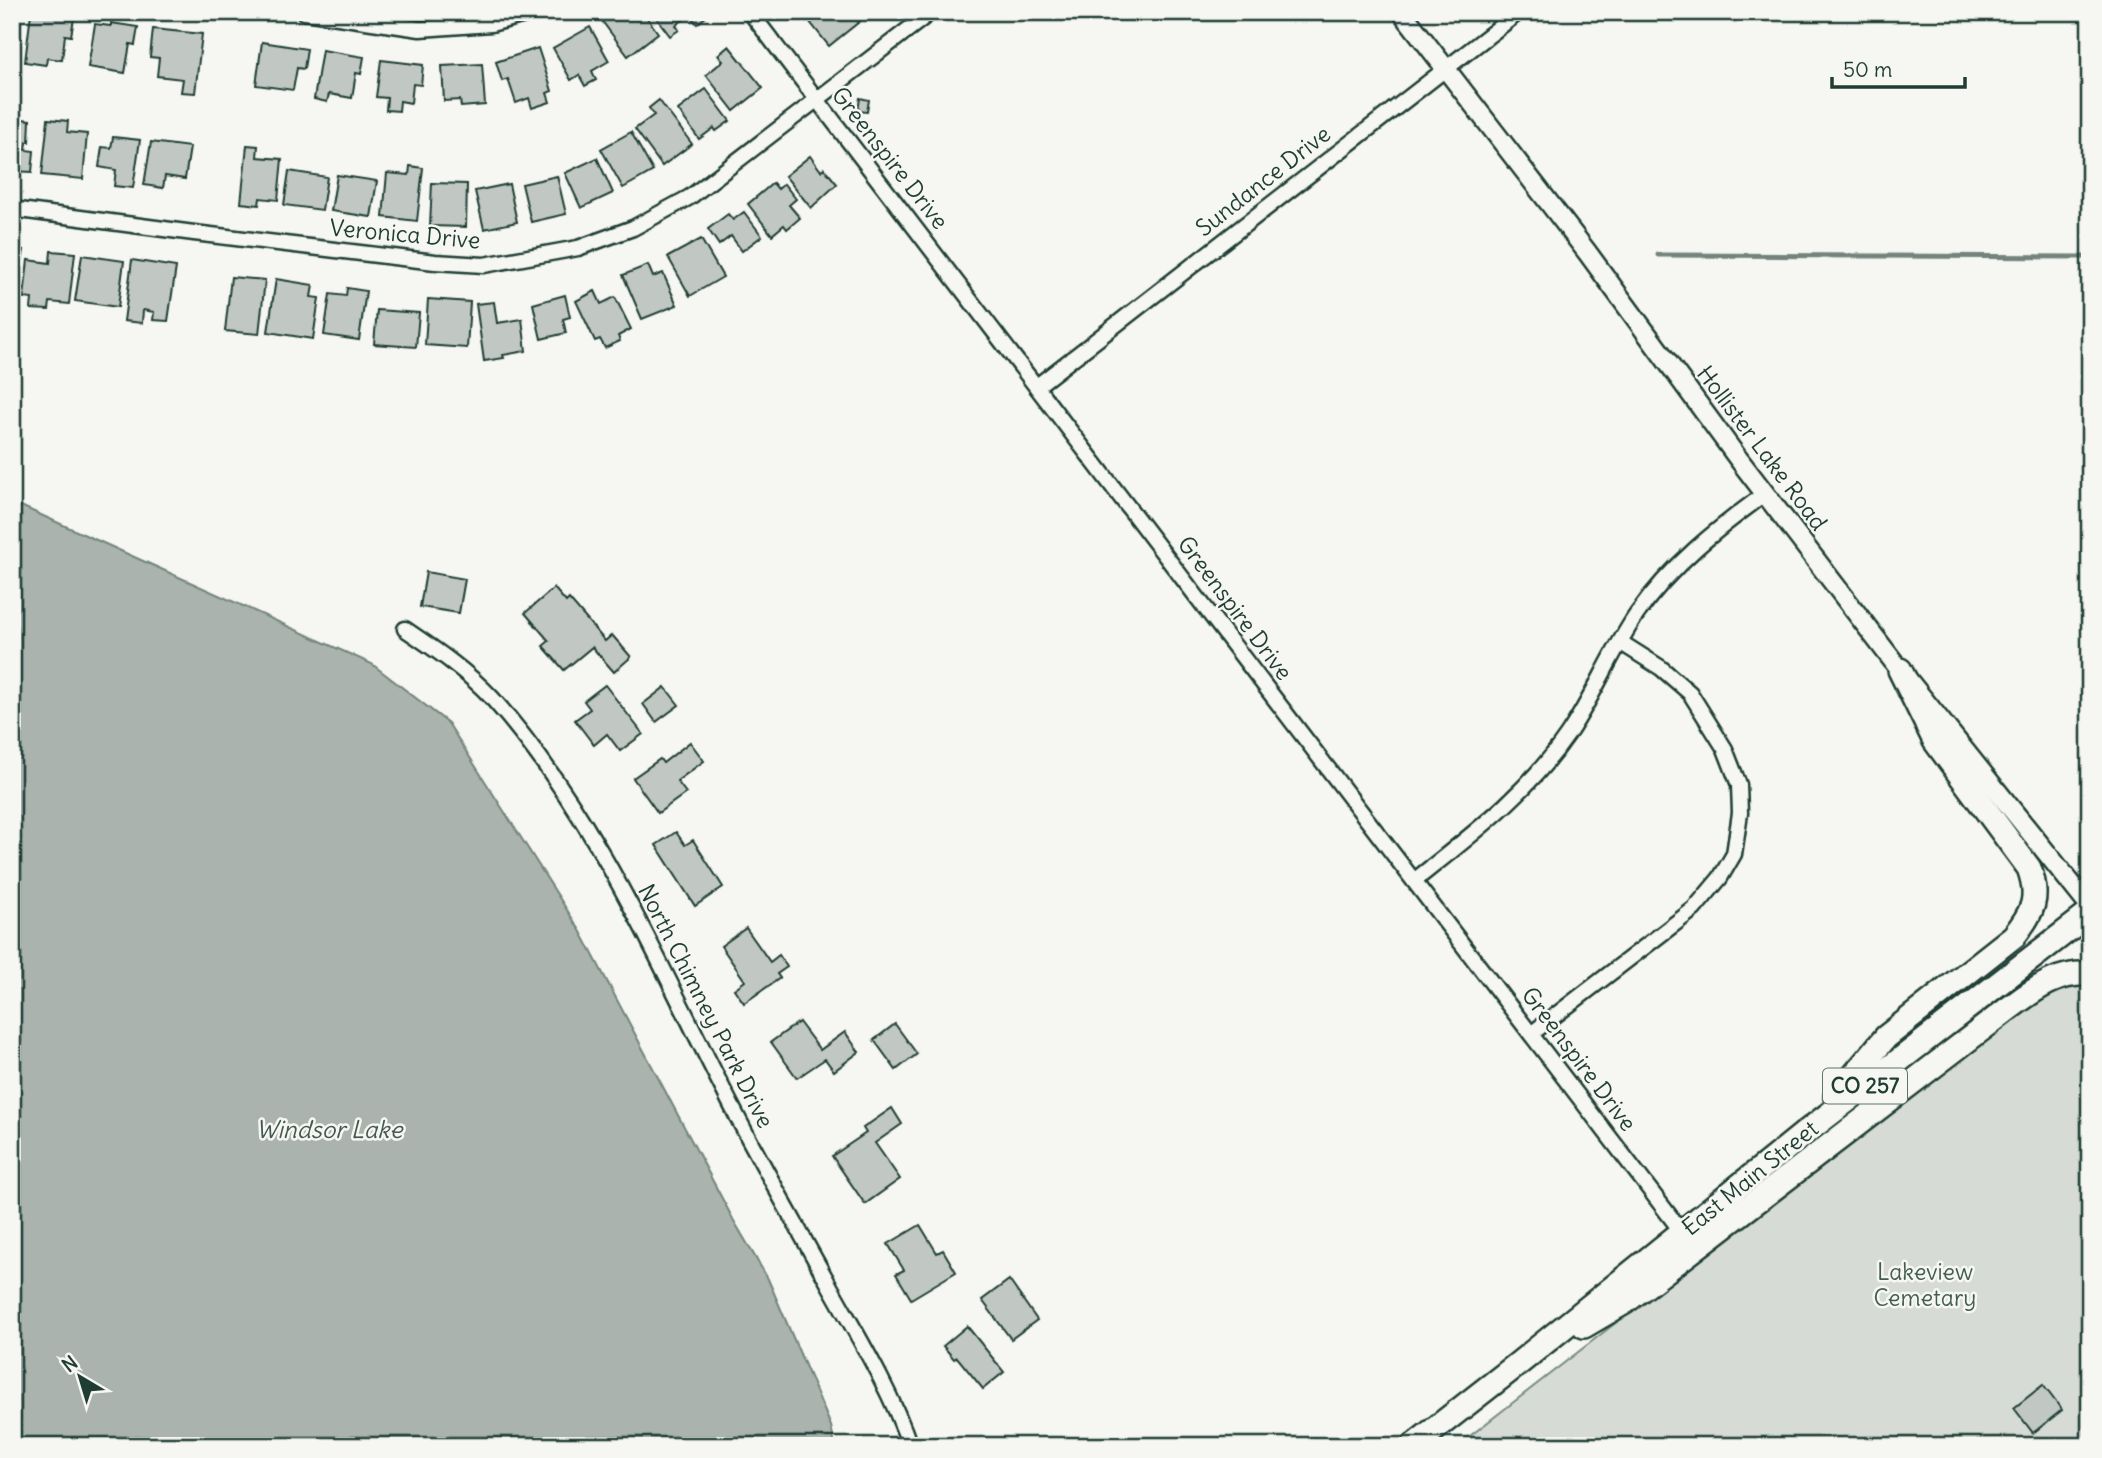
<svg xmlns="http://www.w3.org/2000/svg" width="2102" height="1458" font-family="Delius,sans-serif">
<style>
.green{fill:#d6dbd6;stroke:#7a8c85;stroke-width:2}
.water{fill:#aab3ae;stroke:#72847d;stroke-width:2}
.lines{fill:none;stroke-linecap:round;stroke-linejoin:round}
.stream{stroke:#72847d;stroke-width:5}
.building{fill:#c1c8c3;stroke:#1f3d34;stroke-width:2}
.minor-casing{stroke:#1f3d34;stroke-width:19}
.tertiary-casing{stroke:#1f3d34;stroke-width:23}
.primary-casing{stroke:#1f3d34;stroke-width:28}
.minor{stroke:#f6f6f2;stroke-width:14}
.tertiary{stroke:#f6f6f2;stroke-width:18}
.primary{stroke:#f6f6f2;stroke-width:23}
.labels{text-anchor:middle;stroke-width:5;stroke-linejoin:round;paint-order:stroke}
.shield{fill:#f6f6f2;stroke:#60746d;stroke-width:2}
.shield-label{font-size:21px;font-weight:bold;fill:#1f3d34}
.street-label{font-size:23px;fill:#1f3d34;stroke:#f6f6f2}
.park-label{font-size:23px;fill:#445d54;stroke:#f6f6f2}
.water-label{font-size:24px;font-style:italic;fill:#425a52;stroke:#f6f6f2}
</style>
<rect width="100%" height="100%" fill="#f6f6f2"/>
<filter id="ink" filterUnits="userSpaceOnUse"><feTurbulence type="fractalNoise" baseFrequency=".0143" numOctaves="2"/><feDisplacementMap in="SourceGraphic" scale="14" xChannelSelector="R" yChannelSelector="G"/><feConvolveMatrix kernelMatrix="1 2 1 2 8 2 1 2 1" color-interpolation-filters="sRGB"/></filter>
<g filter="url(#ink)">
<path class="green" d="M 2090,983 L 2090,1446 L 1457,1446 L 2042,992 Z"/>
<path class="water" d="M 12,502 L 372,664 L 448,723 L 581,932 L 734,1221 L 768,1279 L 831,1426 L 835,1446 L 12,1446 Z"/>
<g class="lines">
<path class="stream" d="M 1658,255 L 2090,257"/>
</g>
<g class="building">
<path d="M 12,12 L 17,12 L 12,57 Z"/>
<path d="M 613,12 L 643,12 L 658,33 L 628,56 L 602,21 Z"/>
<path d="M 652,12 L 706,12 L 708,15 L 697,24 L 690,15 L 676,25 L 679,30 L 670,36 Z"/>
<path d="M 802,12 L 860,12 L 864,18 L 829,46 Z"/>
<path d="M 31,13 L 74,18 L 71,36 L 65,35 L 62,60 L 47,58 L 46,65 L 25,62 Z"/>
<path d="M 111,23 L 138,27 L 135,45 L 130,44 L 125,73 L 88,67 L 95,24 L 111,26 Z"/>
<path d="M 590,27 L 609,61 L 592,71 L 596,80 L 585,86 L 579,75 L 571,80 L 553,48 Z"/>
<path d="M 153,29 L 202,34 L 195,93 L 181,92 L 183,79 L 157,76 L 159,58 L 150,57 Z"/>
<path d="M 262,42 L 307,49 L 304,69 L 297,68 L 293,90 L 256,85 Z"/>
<path d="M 729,46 L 763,88 L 734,111 L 706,75 L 723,61 L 718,55 Z"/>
<path d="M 538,48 L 552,91 L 547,93 L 550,102 L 532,108 L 529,98 L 516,103 L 508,79 L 502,81 L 496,62 Z"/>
<path d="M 322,50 L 364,57 L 361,74 L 356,73 L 352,98 L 329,94 L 327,102 L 314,99 Z"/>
<path d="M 381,60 L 423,65 L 421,85 L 413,84 L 411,103 L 400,101 L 399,111 L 386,110 L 387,98 L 376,97 Z"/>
<path d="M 482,64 L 485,105 L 461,107 L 460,100 L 444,101 L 442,66 Z"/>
<path d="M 706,89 L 730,121 L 716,131 L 714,128 L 699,139 L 678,110 Z"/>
<path d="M 860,98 L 869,100 L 867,112 L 858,111 Z"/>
<path d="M 659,100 L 692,144 L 662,166 L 635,129 L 654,115 L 649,108 Z"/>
<path d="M 12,118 L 30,120 L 29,142 L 27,142 L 26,150 L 34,151 L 32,172 L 12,171 Z"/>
<path d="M 48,119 L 68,121 L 67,132 L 87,134 L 83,179 L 42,175 Z"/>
<path d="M 631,132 L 653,171 L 623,188 L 601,149 Z"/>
<path d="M 113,137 L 140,140 L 133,188 L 114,186 L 116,170 L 99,167 L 102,147 L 111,148 Z"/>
<path d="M 151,142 L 190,147 L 185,179 L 165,176 L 163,188 L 144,185 Z"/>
<path d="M 247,145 L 258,146 L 257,157 L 282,159 L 278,200 L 260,198 L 259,205 L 241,203 Z"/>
<path d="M 810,156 L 821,171 L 824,168 L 837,184 L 811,208 L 785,176 Z"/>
<path d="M 597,158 L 613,193 L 581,208 L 565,173 Z"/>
<path d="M 410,166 L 423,168 L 417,221 L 383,217 L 387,173 L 409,175 Z"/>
<path d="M 289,171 L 327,177 L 322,210 L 284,205 Z"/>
<path d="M 337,175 L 377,181 L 371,217 L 331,211 Z"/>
<path d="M 557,176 L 566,214 L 531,222 L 522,184 Z"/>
<path d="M 432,183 L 467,184 L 466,227 L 430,226 Z"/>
<path d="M 773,183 L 778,189 L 784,184 L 796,199 L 789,205 L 800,218 L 787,229 L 784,225 L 772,235 L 748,204 Z"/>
<path d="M 509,184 L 517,222 L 484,229 L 475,191 Z"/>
<path d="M 744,212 L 762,236 L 742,251 L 731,236 L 719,245 L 708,229 L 728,214 L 733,220 Z"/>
<path d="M 701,239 L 723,277 L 690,296 L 668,257 Z"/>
<path d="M 12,248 L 24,250 L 19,279 L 15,278 L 12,296 Z"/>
<path d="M 51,251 L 75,253 L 69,304 L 50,302 L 49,310 L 31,309 L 32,299 L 24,298 L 28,260 L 50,263 Z"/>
<path d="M 82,255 L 124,261 L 118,307 L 75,301 Z"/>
<path d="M 132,260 L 176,267 L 168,321 L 153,320 L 154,312 L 143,310 L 142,323 L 124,321 Z"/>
<path d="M 648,265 L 653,277 L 663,273 L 677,305 L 642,319 L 623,275 Z"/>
<path d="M 231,277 L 265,280 L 259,334 L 225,331 Z"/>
<path d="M 276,279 L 313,285 L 311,297 L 319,298 L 313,339 L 268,332 Z"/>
<path d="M 347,288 L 366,291 L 359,340 L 324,335 L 330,294 L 346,296 Z"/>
<path d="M 595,291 L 601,304 L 615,297 L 631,329 L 618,336 L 620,341 L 605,348 L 600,339 L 595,341 L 576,301 Z"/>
<path d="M 565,295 L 570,317 L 563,319 L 566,333 L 541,339 L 533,304 Z"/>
<path d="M 428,299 L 470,302 L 467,348 L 425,345 Z"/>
<path d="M 494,302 L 497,323 L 522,319 L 526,351 L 503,355 L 504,358 L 484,361 L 476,304 Z"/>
<path d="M 377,310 L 419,313 L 416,347 L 374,344 Z"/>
<path d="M 426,572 L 465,579 L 459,613 L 420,607 Z"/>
<path d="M 554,588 L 566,602 L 569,599 L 605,641 L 612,635 L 631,657 L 614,672 L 592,647 L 564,670 L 543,646 L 549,641 L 525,613 Z"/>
<path d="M 605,685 L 643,734 L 620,751 L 607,734 L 594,745 L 575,720 L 590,709 L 584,701 Z"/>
<path d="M 665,687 L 679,705 L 656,722 L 643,704 Z"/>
<path d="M 690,742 L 704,761 L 677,781 L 686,793 L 658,813 L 633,778 L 660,759 L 663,763 Z"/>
<path d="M 676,832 L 685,845 L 693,840 L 723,887 L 695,906 L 656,845 Z"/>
<path d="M 746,928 L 770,962 L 779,955 L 787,967 L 777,974 L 780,978 L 744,1003 L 734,989 L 745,981 L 721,946 Z"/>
<path d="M 799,1022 L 820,1050 L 845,1032 L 859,1052 L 834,1071 L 825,1059 L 797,1078 L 771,1042 Z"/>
<path d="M 895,1024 L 917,1054 L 896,1070 L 874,1040 Z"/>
<path d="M 892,1108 L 902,1124 L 875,1143 L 900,1179 L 865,1204 L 832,1156 L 866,1133 L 863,1128 Z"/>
<path d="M 920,1225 L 937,1253 L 943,1250 L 956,1272 L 911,1299 L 896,1274 L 904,1270 L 888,1244 Z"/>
<path d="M 1009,1280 L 1037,1320 L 1011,1339 L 982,1300 Z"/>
<path d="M 967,1326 L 1004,1372 L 983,1389 L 957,1357 L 954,1359 L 943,1346 Z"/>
<path d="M 2043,1385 L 2062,1410 L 2033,1433 L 2014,1408 Z"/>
</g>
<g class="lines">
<defs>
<g id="minor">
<path d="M 304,12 L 420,29 L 491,24 L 536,12"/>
<path d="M 750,12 L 1682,1232"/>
<path d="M 12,209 L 194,233 L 435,262 L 484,265 L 578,248 L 633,228 L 690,197 L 931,12"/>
<path d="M 1037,386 L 1519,12"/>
<path d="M 405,629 C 436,650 467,671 492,698 C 607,827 669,991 750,1141 C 777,1191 804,1240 832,1290 C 860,1340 891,1391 910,1446"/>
<path d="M 1414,881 C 1470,836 1527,794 1568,734 C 1594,696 1611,652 1637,614 C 1671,565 1718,528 1765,494"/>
<path d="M 1531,1034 L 1694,909 L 1720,878 L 1734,854 L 1740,813 L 1739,785 L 1725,749 L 1690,693 L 1661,668 L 1620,642"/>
</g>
<path id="tertiary" d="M 1402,12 L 1587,252 L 1737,457 L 1900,670 L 2090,907"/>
<g id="primary">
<path d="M 1836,1097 L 1886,1037 L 2014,936 C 2033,912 2040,898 2029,868 L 1935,741 L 1900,670"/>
<path d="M 1584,1326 L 1625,1302 L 2008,1009 C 2034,990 2056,972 2090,974"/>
<path d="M 1413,1446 L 1518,1364 L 1805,1133 L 2090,913"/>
</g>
</defs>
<use href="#minor" class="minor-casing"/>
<use href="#tertiary" class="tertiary-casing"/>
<use href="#primary" class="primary-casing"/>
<use href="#minor" class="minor"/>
<use href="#tertiary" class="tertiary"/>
<use href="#primary" class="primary"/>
</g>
</g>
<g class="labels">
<rect class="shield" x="1823" y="1068.5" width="84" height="35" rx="5"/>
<g class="shield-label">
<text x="1865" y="1093">CO 257</text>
</g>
<g class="street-label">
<text transform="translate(890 158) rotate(52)" y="8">Greenspire Drive</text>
<text transform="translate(1263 181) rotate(-38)" y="8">Sundance Drive</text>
<text transform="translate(405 234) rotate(5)" y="8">Veronica Drive</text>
<text transform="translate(1762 448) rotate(53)" y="8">Hollister Lake Road</text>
<text transform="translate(1235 608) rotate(53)" y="8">Greenspire Drive</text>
<text transform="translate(706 1006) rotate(63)" y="8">North Chimney Park Drive</text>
<text transform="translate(1579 1059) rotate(53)" y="8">Greenspire Drive</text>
<text transform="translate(1750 1178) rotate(-39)" y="8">East Main Street</text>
</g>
<g class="park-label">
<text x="1925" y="1280">Lakeview<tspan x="1925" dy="26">Cemetary</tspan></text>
</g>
<g class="water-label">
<text x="329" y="1138">Windsor Lake</text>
</g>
</g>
<rect width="2102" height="1458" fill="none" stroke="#f6f6f2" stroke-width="42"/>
<rect x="21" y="21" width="2060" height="1416" fill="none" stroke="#1f3d34" stroke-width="2.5" filter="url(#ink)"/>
<g transform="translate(80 1377) rotate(322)" stroke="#f6f6f2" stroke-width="5" paint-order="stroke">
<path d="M0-5L12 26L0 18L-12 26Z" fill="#1f3d34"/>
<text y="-10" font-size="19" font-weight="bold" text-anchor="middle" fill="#1f3d34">N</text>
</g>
<path d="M1832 77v10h133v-10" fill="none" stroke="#1f3d34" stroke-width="3.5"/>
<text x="1843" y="77" font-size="21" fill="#1f3d34" stroke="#f6f6f2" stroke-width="5" paint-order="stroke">50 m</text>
</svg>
